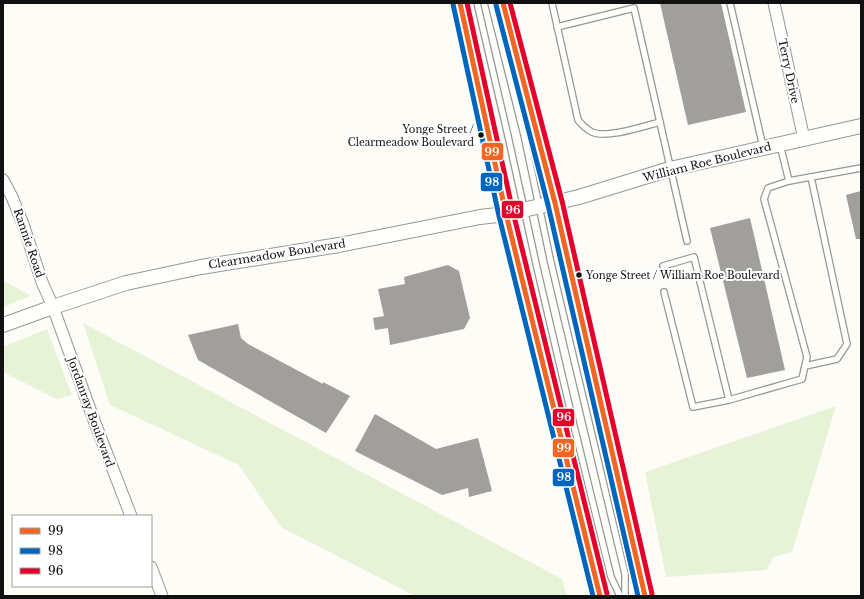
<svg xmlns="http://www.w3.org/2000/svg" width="864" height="599" font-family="'Libre Baskerville',serif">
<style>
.green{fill:#e7f3d7}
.building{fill:#a19f9c}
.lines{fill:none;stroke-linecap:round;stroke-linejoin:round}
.service-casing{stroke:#979795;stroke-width:8}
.minor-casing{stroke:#979795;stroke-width:13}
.tertiary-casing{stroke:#979795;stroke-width:16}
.primary-casing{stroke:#858482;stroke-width:20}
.service{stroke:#fffffe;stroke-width:5.5}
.minor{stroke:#fffffe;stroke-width:11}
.tertiary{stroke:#fffffe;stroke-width:14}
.primary{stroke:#ede9dc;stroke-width:18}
.bus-1-casing{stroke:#fff;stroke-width:8}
.bus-2-casing{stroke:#fff;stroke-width:8}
.bus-3-casing{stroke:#fff;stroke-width:8}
.bus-1{stroke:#f26522;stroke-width:5}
.bus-2{stroke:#0065bd;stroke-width:5}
.bus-3{stroke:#e4002b;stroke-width:5}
.bus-dot{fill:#111;stroke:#fff;stroke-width:1.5}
.labels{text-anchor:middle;stroke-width:4;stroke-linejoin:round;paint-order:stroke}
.bus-label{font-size:10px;fill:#111;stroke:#fff;text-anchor:end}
.street-label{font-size:11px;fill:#111;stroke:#fff}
.line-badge{stroke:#fff;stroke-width:1.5}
.badge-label{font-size:11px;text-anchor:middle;font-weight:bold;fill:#fff}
</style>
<rect width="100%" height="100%" fill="#fdfcf7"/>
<g class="green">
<path d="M 3,280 L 31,296 L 3,307 Z"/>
<path d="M 83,323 L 562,579 L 567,596 L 415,596 L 281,527 L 239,465 L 110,405 Z"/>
<path d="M 47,329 L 72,395 L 57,399 L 3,372 L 3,347 Z"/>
<path d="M 836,406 L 792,552 L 773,557 L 767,570 L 666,577 L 645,472 Z"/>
</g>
<g class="building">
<path d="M 660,3 L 721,3 L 746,112 L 688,125 Z"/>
<path d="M 861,191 L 861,239 L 856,239 L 846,195 Z"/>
<path d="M 750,218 L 785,370 L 747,378 L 710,228 Z"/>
<path d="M 448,265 L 459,271 L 470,318 L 464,329 L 390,345 L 388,328 L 375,330 L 373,318 L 384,316 L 378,289 L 405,284 L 404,277 Z"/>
<path d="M 238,324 L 241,338 L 248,344 L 323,384 L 323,382 L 350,396 L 326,433 L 198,360 L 188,335 Z"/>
<path d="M 375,414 L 436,449 L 478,438 L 492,491 L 469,497 L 468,488 L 442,495 L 355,451 Z"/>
</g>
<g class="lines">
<defs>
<g id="service">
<path d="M 477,3 L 508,136 L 537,268 L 574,426 L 611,577 L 620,596"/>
<path d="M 491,3 L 524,135 L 551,263 L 625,574 L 625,596"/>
<path d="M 552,3 L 578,120 C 582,125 586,129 592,132 C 606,139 645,126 660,122"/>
<path d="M 730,3 L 763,147"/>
<path d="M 557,27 L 634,8 L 687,241"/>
<path d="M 780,145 L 789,181"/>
<path d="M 663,266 L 694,257 L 729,400 L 802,379 L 807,357 L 764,199 L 768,188 L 789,181 L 861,168"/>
<path d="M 664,292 L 693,407 L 729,400"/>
<path d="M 805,366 L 837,359 L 847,344 L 811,177"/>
</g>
<g id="minor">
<path d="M 774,3 L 804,139"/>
<path d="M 3,180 L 12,197 L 23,224 L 42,282 L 53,307 L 95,423 L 131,516"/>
<path d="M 151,567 L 162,596"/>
</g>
<path id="tertiary" d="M 3,325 L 53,307 L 126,283 L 201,267 L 339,245 L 480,217 L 506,214 L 579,197 L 670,169 L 861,126"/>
<g id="primary">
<path d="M 460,3 L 506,214 L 600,596"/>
<path d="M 503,3 L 555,203 L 645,596"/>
</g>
</defs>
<use href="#service" class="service-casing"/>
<use href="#minor" class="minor-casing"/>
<use href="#tertiary" class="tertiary-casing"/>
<use href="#primary" class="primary-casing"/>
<use href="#service" class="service"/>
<use href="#minor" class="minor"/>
<use href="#tertiary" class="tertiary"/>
<use href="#primary" class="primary"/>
<defs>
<g id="bus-1">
<path d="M 460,3 L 506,214 L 600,596"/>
<path d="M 503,3 L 555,203 L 645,596"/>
</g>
<g id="bus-2">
<path d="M 453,4 L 499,216 L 593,596"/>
<path d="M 496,5 L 548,205 L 638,596"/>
</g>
<g id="bus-3">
<path d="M 467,3 L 513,212 L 607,594"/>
<path d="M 510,3 L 562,201 L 652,594"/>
</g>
</defs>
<use href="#bus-1" class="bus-1-casing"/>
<use href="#bus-2" class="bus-2-casing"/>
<use href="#bus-3" class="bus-3-casing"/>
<use href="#bus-1" class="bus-1"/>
<use href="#bus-2" class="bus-2"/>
<use href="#bus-3" class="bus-3"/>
</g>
<g class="bus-dot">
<circle cx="481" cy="135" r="3.5"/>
<circle cx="579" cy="275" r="3.5"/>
</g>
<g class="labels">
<g class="bus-label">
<text x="474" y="133">Yonge Street /<tspan x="474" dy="13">Clearmeadow Boulevard</tspan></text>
<text x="586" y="279" text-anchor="start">Yonge Street / William Roe Boulevard</text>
</g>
<g class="street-label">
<text transform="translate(789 71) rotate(78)" y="4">Terry Drive</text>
<text transform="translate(707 162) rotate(-14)" y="4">William Roe Boulevard</text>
<text transform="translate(29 243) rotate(71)" y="4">Rannie Road</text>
<text transform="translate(277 254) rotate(-9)" y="4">Clearmeadow Boulevard</text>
<text transform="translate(91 412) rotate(70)" y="4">Jordanray Boulevard</text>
</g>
</g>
<g class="line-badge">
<rect x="481" y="142" width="23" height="19" rx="4" fill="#f26522"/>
<rect x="480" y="172" width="23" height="20" rx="4" fill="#0065bd"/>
<rect x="501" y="200" width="23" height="19" rx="4" fill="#e4002b"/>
<rect x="552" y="408" width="23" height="19" rx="4" fill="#e4002b"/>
<rect x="552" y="438" width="23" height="20" rx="4" fill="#f26522"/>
<rect x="552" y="468" width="23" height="19" rx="4" fill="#0065bd"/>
</g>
<g class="badge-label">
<text x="492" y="156">99</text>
<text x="492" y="186">98</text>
<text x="513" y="214">96</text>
<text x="564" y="421">96</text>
<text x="564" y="452">99</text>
<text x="564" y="481">98</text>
</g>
<rect width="864" height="599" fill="none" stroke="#111111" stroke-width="8"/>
<rect x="12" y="515" width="140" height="72" fill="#ffffff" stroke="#a0a0a0"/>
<rect x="20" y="528" width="20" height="6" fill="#f26522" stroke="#a0a0a0"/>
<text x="48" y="535" font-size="12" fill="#111111">99</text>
<rect x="20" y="548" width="20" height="6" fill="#0065bd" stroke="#a0a0a0"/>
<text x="48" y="555" font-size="12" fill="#111111">98</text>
<rect x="20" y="568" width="20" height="6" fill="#e4002b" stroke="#a0a0a0"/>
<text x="48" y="575" font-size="12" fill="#111111">96</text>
</svg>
